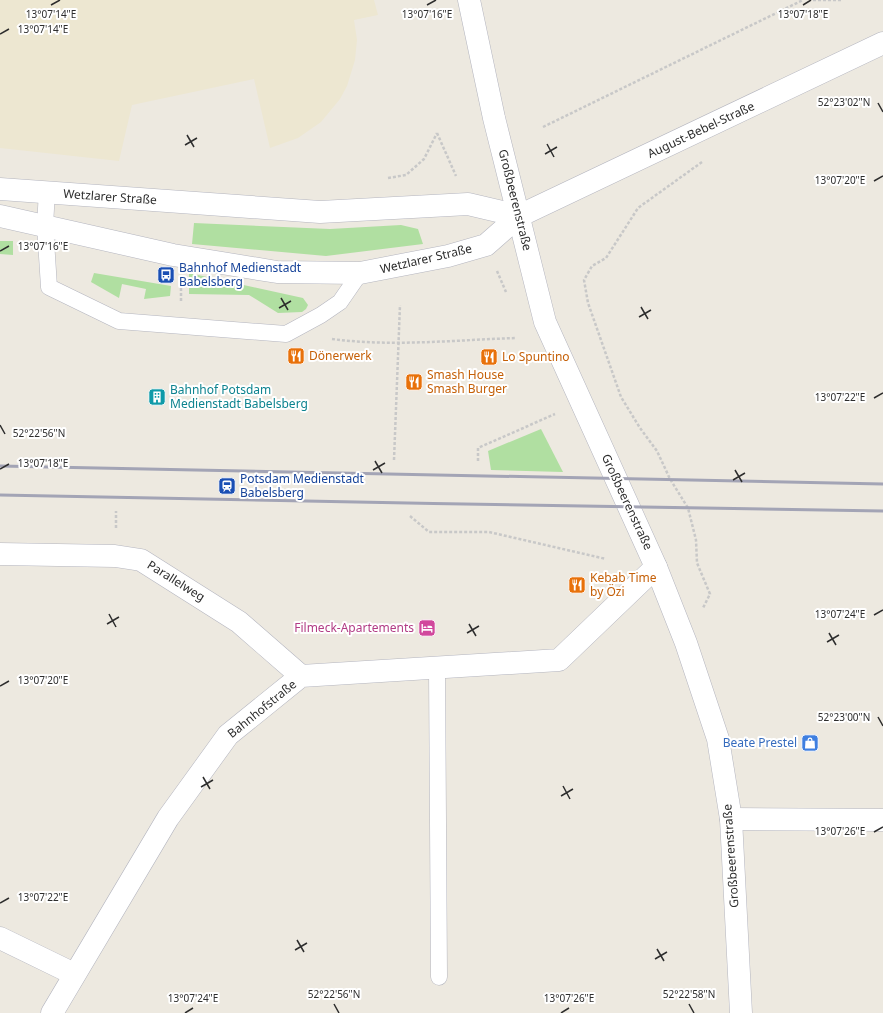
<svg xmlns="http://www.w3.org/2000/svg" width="883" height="1013" font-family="'Noto Sans',sans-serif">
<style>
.education{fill:#ede7d1}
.green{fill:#b0dfa1}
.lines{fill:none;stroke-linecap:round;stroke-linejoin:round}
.service-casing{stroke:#b4b5bf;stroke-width:17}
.minor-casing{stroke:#b4b5bf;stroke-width:23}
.tertiary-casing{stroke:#b4b5bf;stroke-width:23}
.path{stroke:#c8c8c8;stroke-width:2.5;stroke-dasharray:3 2;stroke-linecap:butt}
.service{stroke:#fff;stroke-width:16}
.minor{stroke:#fff;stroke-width:22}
.tertiary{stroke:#fff;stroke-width:22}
.rail{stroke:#a3a4b5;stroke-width:3}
.ticks{fill:none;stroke:#2d2d2d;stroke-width:1.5}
.labels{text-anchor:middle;stroke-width:4;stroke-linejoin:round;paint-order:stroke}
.street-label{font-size:12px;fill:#2d2d2d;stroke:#fff}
.transit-label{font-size:12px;fill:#164399;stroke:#fff;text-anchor:start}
.food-label{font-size:12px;fill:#c56008;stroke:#fff;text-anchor:start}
.culture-label{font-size:12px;fill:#0d838f;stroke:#fff;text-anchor:start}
.hotel-label{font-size:12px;fill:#b23c85;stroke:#fff;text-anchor:end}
.shop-label{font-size:12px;fill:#366cbe;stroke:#fff;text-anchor:end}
.ticks-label{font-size:10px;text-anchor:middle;fill:#2d2d2d;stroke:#fff;stroke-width:4;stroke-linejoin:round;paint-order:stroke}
</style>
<rect width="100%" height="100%" fill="#ede9e0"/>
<path class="education" d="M 0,0 L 374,0 L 378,15 L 354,20 L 357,40 L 355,60 L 347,86 L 340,99 L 321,122 L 298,138 L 270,148 L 254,79 L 132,105 L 119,161 L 0,148 Z"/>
<g class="green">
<path d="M 194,223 L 330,229 L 401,225 L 418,229 L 423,244 L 326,256 L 192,244 Z"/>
<path d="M 0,241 L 13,241 L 13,255 L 0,254 Z"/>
<path d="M 94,273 L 171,286 L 170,296 L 144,299 L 146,289 L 122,284 L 119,298 L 91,282 Z"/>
<path d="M 189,273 L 303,298 L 308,305 L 306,309 L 302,312 L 278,313 L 249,295 L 189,294 Z"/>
<path d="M 541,429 L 563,472 L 491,470 L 488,451 Z"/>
</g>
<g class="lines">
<defs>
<g id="service">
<path d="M 47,192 L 45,225 L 49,287 L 119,321 L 286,334 L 321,315 L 340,302 L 360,273"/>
<path d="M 437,668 L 439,977"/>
</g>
<g id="minor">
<path d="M 0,554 L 115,556 L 141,560 L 239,622 L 301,676"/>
<path d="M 731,819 L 883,820"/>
<path d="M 0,938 L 74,974"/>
<path d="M 52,1013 L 168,818 L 228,735 L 301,676 L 559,660 L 656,567"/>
</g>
<g id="tertiary">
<path d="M 469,0 L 494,118 L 545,322 L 656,567 L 686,643 L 718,739 L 731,819 L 741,1013"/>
<path d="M 0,189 L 320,212 L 468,204 L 519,216"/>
<path d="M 0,216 L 173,255 L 277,272 L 360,273 L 448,256 L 486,245 L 519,216 L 883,43"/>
</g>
</defs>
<use href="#service" class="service-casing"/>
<use href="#minor" class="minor-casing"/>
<use href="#tertiary" class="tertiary-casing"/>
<g class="path">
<path d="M 813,0 L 841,0"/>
<path d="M 543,127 L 803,0"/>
<path d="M 437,133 L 456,176"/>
<path d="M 702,162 L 638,208 L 606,258 L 592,266 L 584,280 L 588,303 L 621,397 L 640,428 L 657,451 L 670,479 L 688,508 L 696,540 L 697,563 L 710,594 L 703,608"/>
<path d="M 388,178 L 406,175 L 424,159 L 437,133"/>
<path d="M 497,271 L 506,292"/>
<path d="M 181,301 L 181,286"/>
<path d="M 332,339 C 392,347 455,340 516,338"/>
<path d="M 394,460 L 400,305"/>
<path d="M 478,461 L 478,448 L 555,414"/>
<path d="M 410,516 L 429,532 L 489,532 L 606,559"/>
<path d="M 116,528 L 116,511"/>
</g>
<use href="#service" class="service"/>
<use href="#minor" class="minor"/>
<use href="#tertiary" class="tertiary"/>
<g class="rail">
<path d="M 0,466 L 883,484"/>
<path d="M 0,495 C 294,501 589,507 883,511"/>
</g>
</g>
<path class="ticks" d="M 51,5 L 60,0M 427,5 L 436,0M 803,5 L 811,0M 0,34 L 9,29M 878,103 L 883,112M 187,135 L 194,147M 547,144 L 554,157M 185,145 L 197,138M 545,154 L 557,147M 874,181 L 883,176M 0,251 L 9,246M 281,298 L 288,310M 641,307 L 648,319M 279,308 L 291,301M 639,317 L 651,310M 874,398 L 883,393M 0,425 L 5,434M 375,461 L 382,473M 0,469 L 9,464M 373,470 L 385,463M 735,470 L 742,482M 733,480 L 745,473M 109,614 L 116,627M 874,615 L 883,610M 107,624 L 119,617M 469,624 L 476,636M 467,633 L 479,626M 829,633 L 836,645M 827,642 L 839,635M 0,686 L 9,681M 878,717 L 883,726M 203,777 L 210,789M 563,786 L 570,799M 201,787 L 213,780M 561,796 L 573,789M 874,832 L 883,827M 0,903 L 9,898M 297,940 L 304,952M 657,949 L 664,961M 295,950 L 307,943M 655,959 L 667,952M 334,1004 L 339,1013M 689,1004 L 694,1013M 185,1013 L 193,1008M 561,1013 L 569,1008"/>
<defs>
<symbol id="bus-square" viewBox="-11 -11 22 22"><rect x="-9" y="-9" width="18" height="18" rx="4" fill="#1a4fb4" stroke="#fff"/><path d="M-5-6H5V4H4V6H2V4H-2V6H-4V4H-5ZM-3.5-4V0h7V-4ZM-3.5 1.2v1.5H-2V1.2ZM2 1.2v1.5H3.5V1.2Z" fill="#fff"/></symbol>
<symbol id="restaurant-square" viewBox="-11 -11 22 22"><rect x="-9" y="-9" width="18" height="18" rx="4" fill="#e8710a" stroke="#fff"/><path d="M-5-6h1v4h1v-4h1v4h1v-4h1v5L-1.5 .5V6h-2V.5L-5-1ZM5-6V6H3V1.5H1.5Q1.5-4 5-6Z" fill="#fff"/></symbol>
<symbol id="building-square" viewBox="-11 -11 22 22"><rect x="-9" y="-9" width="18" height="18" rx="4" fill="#0f9aa8" stroke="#fff"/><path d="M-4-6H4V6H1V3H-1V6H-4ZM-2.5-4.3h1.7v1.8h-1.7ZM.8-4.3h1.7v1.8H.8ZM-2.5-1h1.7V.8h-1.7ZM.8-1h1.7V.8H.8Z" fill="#fff"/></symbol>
<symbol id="station-square" viewBox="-11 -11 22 22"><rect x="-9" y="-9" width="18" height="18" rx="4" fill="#1a4fb4" stroke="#fff"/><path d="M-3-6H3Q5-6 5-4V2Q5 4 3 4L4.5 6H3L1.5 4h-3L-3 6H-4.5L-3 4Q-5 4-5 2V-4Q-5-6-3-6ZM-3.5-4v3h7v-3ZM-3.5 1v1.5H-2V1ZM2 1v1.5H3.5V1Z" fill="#fff"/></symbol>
<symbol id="hotel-square" viewBox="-11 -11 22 22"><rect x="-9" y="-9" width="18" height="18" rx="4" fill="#d1479c" stroke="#fff"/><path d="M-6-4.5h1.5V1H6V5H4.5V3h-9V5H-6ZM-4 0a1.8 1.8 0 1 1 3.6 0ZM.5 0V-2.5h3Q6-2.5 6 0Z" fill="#fff"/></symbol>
<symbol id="shop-square" viewBox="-11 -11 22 22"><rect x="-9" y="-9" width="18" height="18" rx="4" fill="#3f7fe0" stroke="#fff"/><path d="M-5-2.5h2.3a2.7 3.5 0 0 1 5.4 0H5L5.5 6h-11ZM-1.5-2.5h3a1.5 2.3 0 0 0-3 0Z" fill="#fff"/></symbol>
</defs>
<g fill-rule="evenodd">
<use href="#bus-square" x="156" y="265" width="20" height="20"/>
<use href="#restaurant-square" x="286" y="346" width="20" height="20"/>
<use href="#restaurant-square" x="479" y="347" width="20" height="20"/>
<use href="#restaurant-square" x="404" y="372" width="20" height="20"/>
<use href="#building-square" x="147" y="387" width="20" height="20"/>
<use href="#station-square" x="217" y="476" width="20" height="20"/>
<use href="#restaurant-square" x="567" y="575" width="20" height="20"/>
<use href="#hotel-square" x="417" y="618" width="20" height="20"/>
<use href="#shop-square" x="800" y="733" width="20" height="20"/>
</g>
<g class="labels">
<g class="street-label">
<text transform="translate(701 130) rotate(-25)" y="4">August-Bebel-Straße</text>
<text transform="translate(110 197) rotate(4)" y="4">Wetzlarer Straße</text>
<text transform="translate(515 200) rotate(76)" y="4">Großbeerenstraße</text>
<text transform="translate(426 259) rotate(-13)" y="4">Wetzlarer Straße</text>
<text transform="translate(627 502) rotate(65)" y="4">Großbeerenstraße</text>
<text transform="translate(176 581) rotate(32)" y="4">Parallelweg</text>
<text transform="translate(262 709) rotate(-39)" y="4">Bahnhofstraße</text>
<text transform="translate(731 856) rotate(-94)" y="4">Großbeerenstraße</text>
</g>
<g class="transit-label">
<text x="179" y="272">Bahnhof Medienstadt<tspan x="179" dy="14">Babelsberg</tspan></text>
<text x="240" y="483">Potsdam Medienstadt<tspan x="240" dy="14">Babelsberg</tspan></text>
</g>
<g class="food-label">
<text x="309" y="360">Dönerwerk</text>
<text x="502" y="361">Lo Spuntino</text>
<text x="427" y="379">Smash House<tspan x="427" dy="14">Smash Burger</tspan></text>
<text x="590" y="582">Kebab Time<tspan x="590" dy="14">by Özi</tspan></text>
</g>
<g class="culture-label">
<text x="170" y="394">Bahnhof Potsdam<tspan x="170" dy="14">Medienstadt Babelsberg</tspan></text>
</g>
<g class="hotel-label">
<text x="414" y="632">Filmeck-Apartements</text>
</g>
<g class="shop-label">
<text x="797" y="747">Beate Prestel</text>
</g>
</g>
<g class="ticks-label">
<text x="51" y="18">13°07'14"E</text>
<text x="427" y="18">13°07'16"E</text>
<text x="803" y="18">13°07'18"E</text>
<text x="43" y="33">13°07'14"E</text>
<text x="844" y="106">52°23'02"N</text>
<text x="840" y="184">13°07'20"E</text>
<text x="43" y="250">13°07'16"E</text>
<text x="840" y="401">13°07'22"E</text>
<text x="39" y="437">52°22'56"N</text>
<text x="43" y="467">13°07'18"E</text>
<text x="840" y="618">13°07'24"E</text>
<text x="43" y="684">13°07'20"E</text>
<text x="844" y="721">52°23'00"N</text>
<text x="840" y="835">13°07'26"E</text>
<text x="43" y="901">13°07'22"E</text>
<text x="334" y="998">52°22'56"N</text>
<text x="689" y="998">52°22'58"N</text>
<text x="193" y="1002">13°07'24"E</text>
<text x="569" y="1002">13°07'26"E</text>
</g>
</svg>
